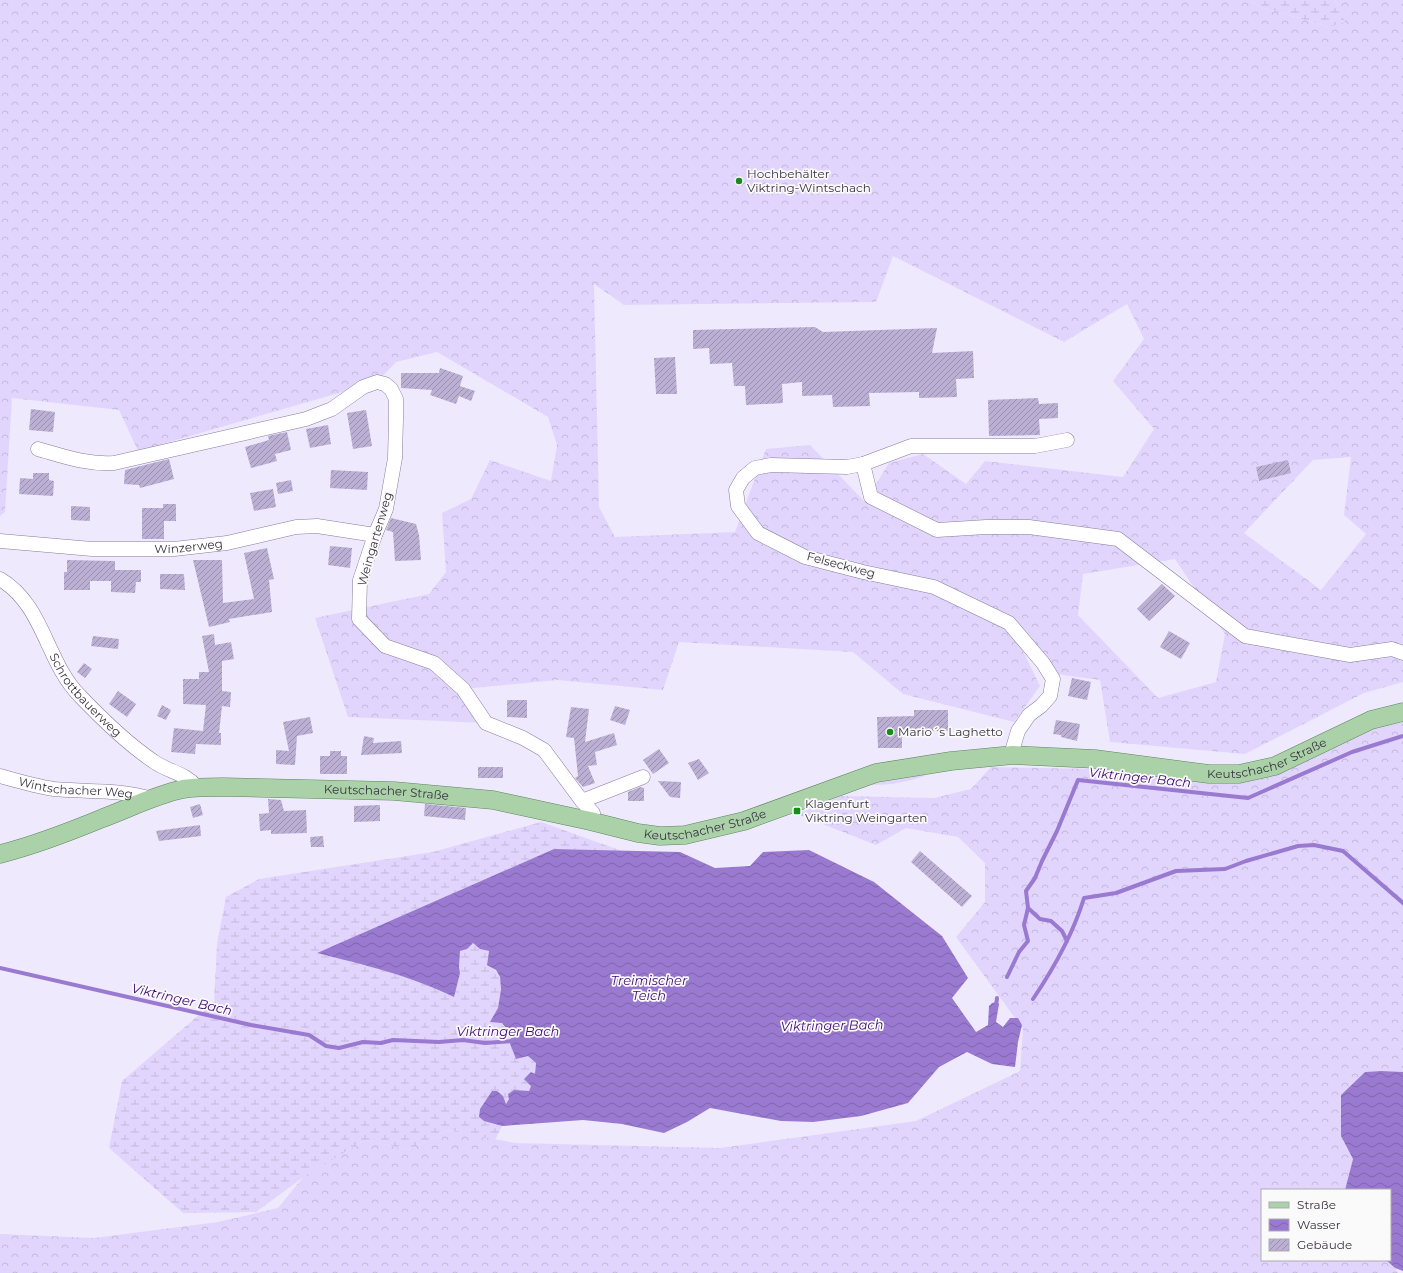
<svg xmlns="http://www.w3.org/2000/svg" width="1403" height="1273" font-family="Montserrat,sans-serif">
<style>
.grass{fill:url(#grass-tufts)}
.forest{fill:url(#forest-crowns);fill-rule:evenodd}
.wetland{fill:url(#wetland-marsh)}
.water{fill:url(#water-waves)}
.lines{fill:none;stroke-linecap:round;stroke-linejoin:round}
.stream{stroke:#9a7ad1;stroke-width:4}
.building{fill:url(#building-hatch)}
.minor-casing{stroke:#877c9d;stroke-width:15}
.major-casing{stroke:#5d865e;stroke-width:19}
.minor{stroke:#fff;stroke-width:14}
.major{stroke:#aad1a7;stroke-width:18}
.poi-dot{fill:#158e19;stroke:#fafafa;stroke-width:1.5}
.labels{text-anchor:middle;stroke-width:3.5;stroke-linejoin:round;paint-order:stroke}
.poi-label{font-size:12px;fill:#393442;stroke:#fafafa;text-anchor:start}
.street-label{font-size:12px;fill:#393442;stroke:#fafafa}
.water-label{font-size:13px;font-style:italic;fill:#410975;stroke:#fafafa}
</style>
<defs>
<pattern id="grass-tufts" width="24" height="20" patternUnits="userSpaceOnUse"><rect width="24" height="20" fill="#e2d5fd"/><path d="M3 7l-1-3M5 7V3M7 7l1-3M15 17l-1-3M17 17v-4M19 17l1-3" fill="none" stroke="#c3b7da"/></pattern>
<pattern id="forest-crowns" width="20" height="18" patternUnits="userSpaceOnUse"><rect width="20" height="18" fill="#e2d5fd"/><path d="M2 6a3 3 0 1 1 6 0M12 15a3 3 0 1 1 6 0" fill="none" stroke="#c3b7da"/></pattern>
<pattern id="wetland-marsh" width="20" height="14" patternUnits="userSpaceOnUse"><rect width="20" height="14" fill="#e2d5fd"/><path d="M1 5h8M5 5V1M11 12h8M15 12V8" fill="none" stroke="#c3b7da"/></pattern>
<pattern id="water-waves" width="16" height="10" patternUnits="userSpaceOnUse"><rect width="16" height="10" fill="#9a7ad1"/><path d="M0 5q4-4 8 0t8 0" fill="none" stroke="#7f65ab"/></pattern>
<pattern id="building-hatch" width="6" height="6" patternUnits="userSpaceOnUse"><rect width="6" height="6" fill="#bbb0d3"/><path d="M-1 1l2-2M0 6l6-6M5 7l2-2" fill="none" stroke="#9990ad"/></pattern>
</defs>
<rect width="100%" height="100%" fill="#efe9fe"/>
<path class="grass" d="M 924,774 L 925,776 C 906,782 891,785 871,785 L 882,781 Z"/>
<g class="forest">
<path d="M 0,0 L 1252,0 L 1257,6 L 1329,27 L 1339,7 L 1335,0 L 1403,0 L 1403,682 L 1364,693 L 1245,754 L 1110,742 L 1100,680 L 1056,674 L 1010,624 L 1040,686 L 1014,722 L 903,694 L 853,652 L 679,642 L 663,690 L 557,680 L 463,689 L 486,723 L 348,717 L 315,618 L 429,594 L 446,572 L 442,513 L 471,499 L 490,460 L 551,481 L 557,445 L 548,417 L 437,352 L 396,362 L 377,382 L 138,451 L 119,410 L 12,398 L 5,512 L 0,516 ZM 893,256 L 1064,342 L 1127,304 L 1144,339 L 1113,381 L 1154,429 L 1123,477 L 985,461 L 966,484 L 923,454 L 889,463 L 865,502 L 810,445 L 766,449 L 735,532 L 615,537 L 599,507 L 594,284 L 624,305 L 876,302 ZM 1351,457 L 1344,515 L 1366,534 L 1321,590 L 1244,533 L 1313,460 ZM 1175,559 L 1225,634 L 1216,682 L 1158,698 L 1078,615 L 1083,574 Z"/>
<path d="M 1403,722 L 1403,1072 L 1381,1071 L 1365,1072 L 1341,1095 L 1341,1136 L 1353,1159 L 1345,1190 L 1262,1190 L 1262,1260 L 1386,1260 L 1395,1268 L 1398,1273 L 0,1273 L 0,1234 L 94,1238 L 218,1222 L 278,1208 L 304,1176 L 365,1140 L 409,1150 L 448,1130 L 515,1143 L 720,1148 L 916,1121 L 1020,1071 L 1023,1029 L 956,937 L 985,902 L 985,863 L 958,837 L 906,828 L 876,845 L 797,814 L 841,796 L 934,798 L 971,789 L 991,767 L 1093,769 L 1235,782 L 1335,745 L 1378,727 Z"/>
</g>
<g class="wetland">
<path d="M 1252,0 L 1335,0 L 1339,7 L 1345,22 L 1329,27 L 1257,6 Z"/>
<path d="M 541,822 L 622,851 L 554,849 L 317,953 L 376,967 L 428,984 L 453,996 L 460,973 L 459,967 L 460,951 L 473,943 L 480,949 L 489,951 L 487,964 C 515,981 490,1000 502,1023 C 504,1027 509,1031 512,1034 C 520,1044 526,1054 536,1063 L 535,1075 L 529,1091 L 509,1099 L 505,1105 L 484,1121 L 502,1126 L 495,1140 L 448,1130 L 409,1150 L 365,1140 L 305,1176 L 256,1212 L 183,1213 L 109,1148 L 122,1081 L 214,1002 L 217,944 L 226,897 L 259,879 L 433,852 Z"/>
</g>
<g class="water">
<path d="M 554,849 L 680,852 L 715,868 L 750,866 L 763,852 L 809,850 L 874,882 L 942,936 L 968,978 L 952,998 L 976,1032 L 988,1025 L 989,1006 L 992,1003 L 997,1002 L 999,1004 L 996,1022 L 1003,1027 L 1010,1018 L 1018,1018 L 1022,1025 L 1018,1042 L 1015,1067 L 992,1064 L 967,1052 L 939,1067 L 908,1103 L 861,1116 L 813,1122 L 781,1121 L 710,1108 L 687,1122 L 664,1133 L 622,1124 L 583,1120 L 502,1126 L 484,1121 L 479,1117 L 480,1109 L 492,1091 L 497,1091 L 503,1096 L 506,1104 L 509,1099 L 508,1094 L 514,1090 L 529,1091 L 531,1086 L 524,1079 L 531,1072 L 535,1074 L 536,1063 L 528,1056 L 516,1059 L 509,1041 L 513,1036 L 502,1023 L 490,1022 L 498,1008 L 501,989 L 500,977 L 496,970 L 487,965 L 489,951 L 480,949 L 473,943 L 467,949 L 460,951 L 459,967 L 460,973 L 454,997 C 408,975 365,965 317,953 Z"/>
<path d="M 1381,1071 L 1403,1072 L 1403,1271 L 1395,1268 L 1386,1260 L 1390,1260 L 1390,1190 L 1345,1190 L 1353,1159 L 1341,1136 L 1341,1095 L 1365,1072 Z"/>
</g>
<g class="lines">
<g class="stream">
<path d="M 1028,908 L 1040,919 L 1051,921 L 1062,931 L 1067,941"/>
<path d="M 0,968 L 251,1025 L 309,1035 L 326,1046 L 339,1048 L 363,1042 L 381,1043 L 393,1040 L 439,1042 L 463,1040 L 485,1043 L 513,1041"/>
<path d="M 1007,977 L 1019,952 L 1028,941 L 1024,925 L 1028,908 L 1026,891 L 1035,878 L 1042,861 L 1057,831 L 1078,780 L 1248,798 L 1352,752 L 1403,736"/>
<path d="M 1033,999 C 1054,968 1073,934 1084,898 L 1116,893 L 1176,871 L 1225,869 L 1246,861 L 1298,846 L 1314,845 L 1343,851 L 1403,903"/>
<path d="M 996,1006 L 997,998"/>
</g>
</g>
<g class="building">
<path d="M 815,327 L 823,332 L 937,328 L 932,353 L 973,351 L 974,378 L 956,379 L 957,397 L 919,398 L 919,392 L 869,393 L 870,406 L 833,407 L 832,395 L 802,396 L 802,382 L 782,384 L 783,403 L 746,405 L 745,386 L 734,386 L 732,363 L 710,364 L 709,348 L 693,349 L 693,330 Z"/>
<path d="M 675,357 L 677,394 L 656,394 L 654,358 Z"/>
<path d="M 440,368 L 463,376 L 460,386 L 475,391 L 471,401 L 459,396 L 456,404 L 430,395 L 432,390 L 401,388 L 401,373 L 439,373 Z"/>
<path d="M 1038,398 L 1039,404 L 1058,403 L 1058,418 L 1039,419 L 1040,435 L 989,436 L 988,400 Z"/>
<path d="M 31,409 L 55,412 L 53,432 L 29,430 Z"/>
<path d="M 366,410 L 372,446 L 353,449 L 347,413 Z"/>
<path d="M 328,425 L 331,444 L 310,448 L 306,429 Z"/>
<path d="M 287,432 L 291,450 L 275,454 L 277,461 L 251,468 L 245,447 L 269,440 L 268,436 Z"/>
<path d="M 169,459 L 174,479 L 140,488 L 139,485 L 124,484 L 125,470 Z"/>
<path d="M 1288,460 L 1291,473 L 1259,481 L 1256,467 Z"/>
<path d="M 331,470 L 368,472 L 367,490 L 330,488 Z"/>
<path d="M 33,473 L 49,473 L 49,480 L 54,481 L 53,496 L 19,494 L 20,478 L 33,479 Z"/>
<path d="M 291,480 L 293,491 L 278,494 L 276,483 Z"/>
<path d="M 273,489 L 276,507 L 254,511 L 250,493 Z"/>
<path d="M 163,504 L 176,504 L 176,521 L 164,521 L 164,539 L 142,539 L 142,508 L 163,508 Z"/>
<path d="M 71,506 L 90,507 L 90,521 L 71,520 Z"/>
<path d="M 391,518 L 416,524 L 419,535 L 421,560 L 395,561 L 393,532 L 386,530 Z"/>
<path d="M 330,546 L 352,548 L 350,568 L 328,565 Z"/>
<path d="M 267,548 L 274,579 L 269,580 L 272,612 L 229,619 L 230,622 L 209,627 L 193,560 L 222,560 L 223,603 L 254,599 L 244,553 Z"/>
<path d="M 67,560 L 115,561 L 115,570 L 141,570 L 141,582 L 136,582 L 135,593 L 111,592 L 111,581 L 90,581 L 90,590 L 64,590 L 64,572 L 67,572 Z"/>
<path d="M 160,574 L 184,574 L 185,590 L 160,589 Z"/>
<path d="M 1162,584 L 1175,596 L 1149,621 L 1137,609 Z"/>
<path d="M 1169,631 L 1190,643 L 1181,659 L 1160,647 Z"/>
<path d="M 214,634 L 215,645 L 231,642 L 234,659 L 222,661 L 222,691 L 231,692 L 230,707 L 222,706 L 219,733 L 221,733 L 221,745 L 196,744 L 195,754 L 171,752 L 174,728 L 203,731 L 206,705 L 183,704 L 183,679 L 199,679 L 199,672 L 209,672 L 202,636 Z"/>
<path d="M 93,636 L 119,639 L 118,649 L 91,646 Z"/>
<path d="M 84,663 L 92,669 L 85,678 L 77,672 Z"/>
<path d="M 1072,678 L 1091,682 L 1087,700 L 1068,696 Z"/>
<path d="M 118,691 L 136,704 L 127,717 L 109,704 Z"/>
<path d="M 507,700 L 527,700 L 527,718 L 507,717 Z"/>
<path d="M 162,705 L 171,710 L 166,720 L 157,716 Z"/>
<path d="M 615,706 L 630,710 L 625,725 L 610,720 Z"/>
<path d="M 571,707 L 589,709 L 585,742 L 614,733 L 617,745 L 595,752 L 597,765 L 588,766 L 595,783 L 583,787 L 575,778 L 578,776 L 574,738 L 566,737 Z"/>
<path d="M 914,710 L 948,710 L 948,731 L 902,731 L 902,748 L 878,748 L 877,717 L 914,716 Z"/>
<path d="M 310,717 L 313,733 L 297,736 L 295,765 L 276,764 L 276,750 L 289,751 L 283,722 Z"/>
<path d="M 1056,720 L 1080,724 L 1077,741 L 1061,737 L 1061,735 L 1053,734 Z"/>
<path d="M 364,736 L 374,738 L 373,743 L 401,741 L 402,753 L 361,755 Z"/>
<path d="M 659,749 L 669,763 L 653,774 L 643,760 Z"/>
<path d="M 330,751 L 341,751 L 341,756 L 347,756 L 347,774 L 320,774 L 320,756 L 330,756 Z"/>
<path d="M 699,759 L 709,773 L 698,780 L 688,763 Z"/>
<rect x="478" y="767" width="25" height="11"/>
<path d="M 658,781 L 681,782 L 680,798 L 670,797 Z"/>
<path d="M 640,787 L 644,788 L 644,801 L 628,801 L 628,792 Z"/>
<path d="M 268,799 L 281,800 L 284,811 L 306,810 L 307,833 L 271,834 L 271,830 L 260,831 L 259,814 L 269,813 Z"/>
<path d="M 200,804 L 203,815 L 193,818 L 190,807 Z"/>
<path d="M 425,804 L 466,808 L 465,820 L 424,816 Z"/>
<path d="M 380,805 L 380,821 L 354,822 L 354,806 Z"/>
<path d="M 200,825 L 201,836 L 159,841 L 156,831 Z"/>
<path d="M 323,836 L 324,847 L 311,847 L 310,837 Z"/>
<path d="M 920,851 L 972,896 L 962,907 L 911,862 Z"/>
</g>
<g class="lines">
<defs>
<g id="minor">
<path d="M 38,449 C 63,456 87,465 114,463 L 306,419 L 332,409 L 363,387 L 377,382 L 385,384 L 391,389 L 396,399 L 396,419 L 395,458 L 386,509 L 375,535 L 360,580 L 359,619 L 385,646 L 434,663 L 463,689 L 486,723 L 523,738 L 544,750 L 582,801 L 593,813 L 590,821"/>
<path d="M 863,464 L 871,497 L 937,530 L 986,527 L 1029,527 L 1118,539 L 1245,636 L 1350,655 L 1392,649 L 1403,653"/>
<path id="s1" d="M 0,541 L 92,549 L 174,549 L 227,543 L 296,527 L 317,526 L 375,535"/>
<path id="s2" d="M 0,579 C 44,605 46,662 80,696 C 101,718 128,744 153,761 C 168,772 184,772 197,787"/>
<path d="M 1013,755 L 1013,748 L 1018,731 L 1029,715 L 1041,706 L 1050,696 L 1053,679 L 1043,663 L 1009,623 L 934,587 L 863,572 L 805,557 L 758,533 L 738,506 L 736,490 L 743,478 L 755,468 L 771,465 L 847,467 L 863,464 L 911,446 L 1035,446 L 1067,440"/>
<path id="s3" d="M 0,776 C 18,781 35,786 54,789 C 86,792 120,789 151,799"/>
<path d="M 582,801 L 643,777"/>
</g>
<g id="major">
<path id="s4" d="M 0,854 C 36,845 69,832 103,818 C 130,808 155,795 183,789 C 196,787 209,787 223,787 L 394,791 L 493,800 L 590,821 L 638,833 L 660,836 L 685,835 L 744,821 L 876,773 L 951,761 L 1013,755 L 1095,759 L 1209,774 L 1239,774 L 1275,766 L 1371,720 L 1403,712"/>
</g>
</defs>
<use href="#minor" class="minor-casing"/>
<use href="#major" class="major-casing"/>
<use href="#minor" class="minor"/>
<use href="#major" class="major"/>
</g>
<g class="poi-dot">
<circle cx="739" cy="181" r="4"/>
<circle cx="890" cy="732" r="4"/>
<rect x="793" y="807" width="8" height="8" rx="2"/>
</g>
<g class="labels">
<g class="poi-label">
<text x="747" y="178">Hochbehälter<tspan x="747" dy="14">Viktring-Wintschach</tspan></text>
<text x="898" y="736">Mario´s Laghetto</text>
<text x="805" y="808">Klagenfurt<tspan x="805" dy="14">Viktring Weingarten</tspan></text>
</g>
<g class="street-label">
<text transform="translate(375 539) rotate(-74)" y="4">Weingartenweg</text>
<text dy="4" stroke="none"><textPath href="#s1" startOffset="189">Winzerweg</textPath></text>
<text transform="translate(841 565) rotate(15)" y="4">Felseckweg</text>
<text dy="4" stroke="none"><textPath href="#s2" startOffset="146">Schrottbauerweg</textPath></text>
<text dy="4" stroke="none"><textPath href="#s4" startOffset="1298">Keutschacher Straße</textPath></text>
<text dy="4" stroke="none"><textPath href="#s3" startOffset="77">Wintschacher Weg</textPath></text>
<text dy="4" stroke="none"><textPath href="#s4" startOffset="398">Keutschacher Straße</textPath></text>
<text dy="4" stroke="none"><textPath href="#s4" startOffset="722">Keutschacher Straße</textPath></text>
</g>
<g class="water-label">
<text transform="translate(1140 777) rotate(6)" y="5">Viktringer Bach</text>
<text x="649" y="985">Treimischer<tspan x="649" dy="15">Teich</tspan></text>
<text transform="translate(182 999) rotate(13)" y="5">Viktringer Bach</text>
<text transform="translate(832 1025) rotate(-1)" y="5">Viktringer Bach</text>
<text x="508" y="1036">Viktringer Bach</text>
</g>
</g>
<rect x="1261" y="1189" width="130" height="72" fill="#fafafa" stroke="#adabb0"/>
<rect x="1269" y="1202" width="20" height="6" fill="#aad1a7" stroke="#adabb0"/>
<text x="1297" y="1209" font-size="12" fill="#393442">Straße</text>
<rect x="1269" y="1219" width="20" height="12" fill="url(#water-waves)" stroke="#adabb0"/>
<text x="1297" y="1229" font-size="12" fill="#393442">Wasser</text>
<rect x="1269" y="1239" width="20" height="12" fill="url(#building-hatch)" stroke="#adabb0"/>
<text x="1297" y="1249" font-size="12" fill="#393442">Gebäude</text>
</svg>
